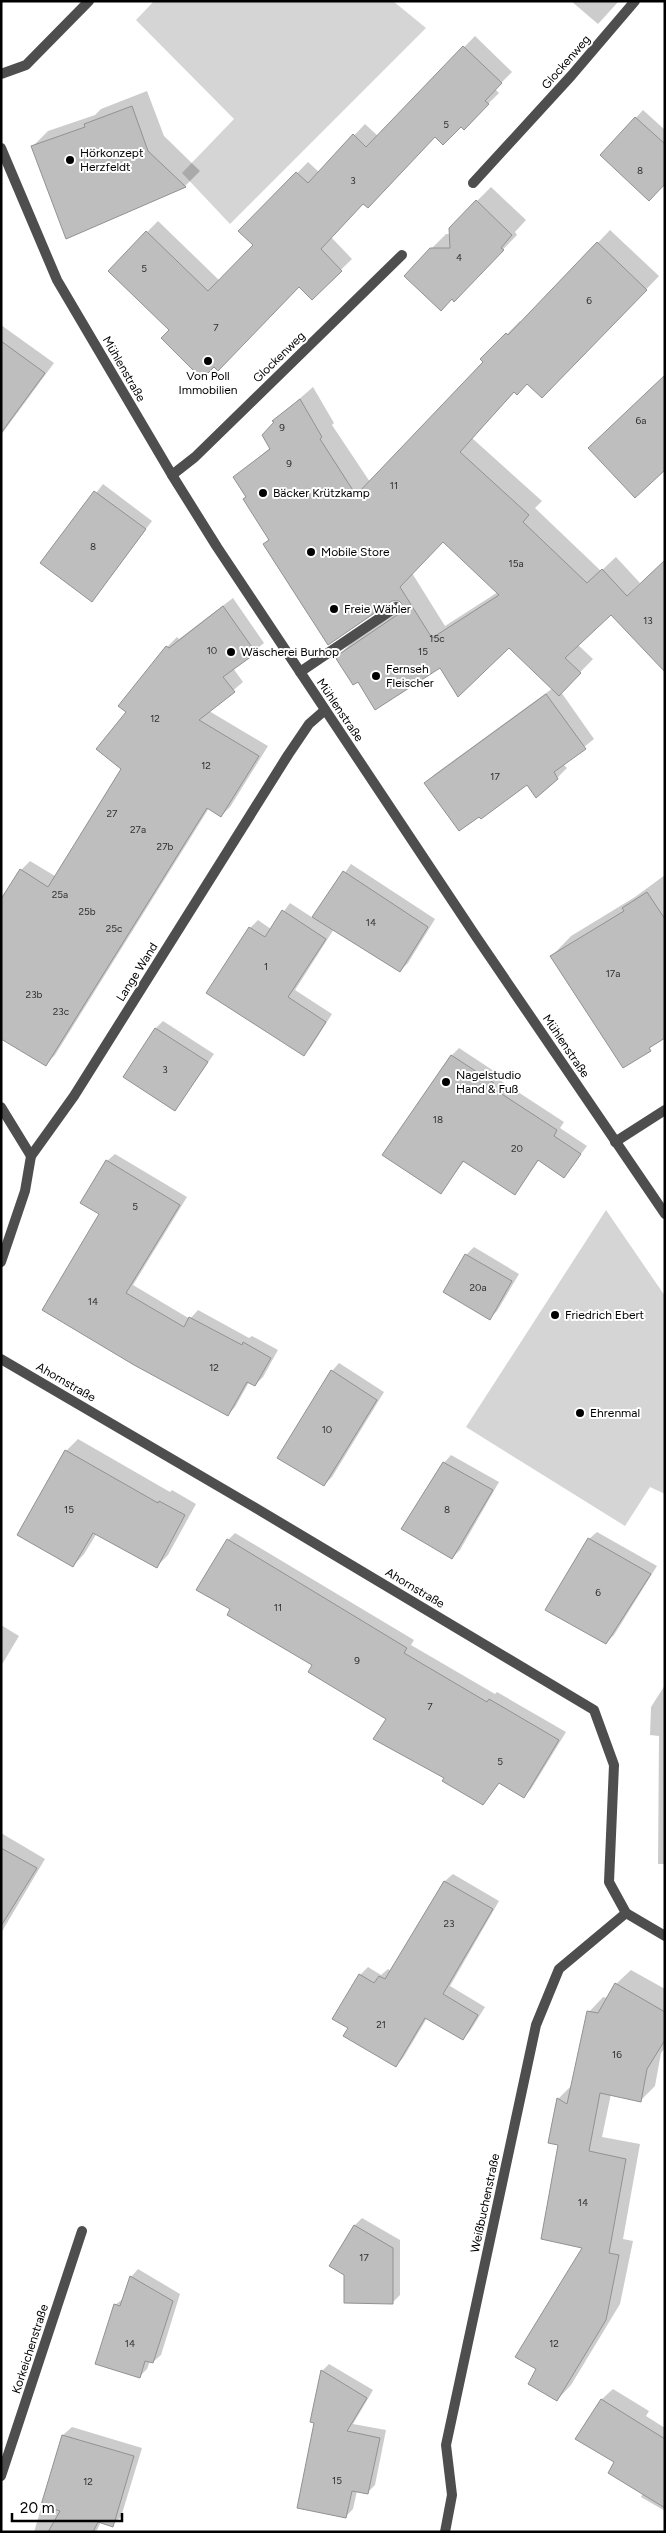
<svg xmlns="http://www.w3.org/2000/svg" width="666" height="2533" font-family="Figtree,sans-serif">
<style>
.green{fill:#d5d5d5}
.shadow{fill:#0003;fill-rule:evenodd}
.building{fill:#bebebe;stroke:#929292;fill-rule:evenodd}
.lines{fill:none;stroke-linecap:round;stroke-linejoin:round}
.service{stroke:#4e4e4e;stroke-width:10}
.minor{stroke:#4e4e4e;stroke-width:10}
.tertiary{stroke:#4e4e4e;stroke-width:10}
.poi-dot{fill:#000;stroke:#fff;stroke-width:2}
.labels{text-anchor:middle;stroke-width:4;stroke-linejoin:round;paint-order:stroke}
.number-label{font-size:10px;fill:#303030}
.street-label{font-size:12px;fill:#000;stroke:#fff}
.poi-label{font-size:12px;fill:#000;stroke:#fff;text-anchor:start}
</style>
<rect width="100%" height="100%" fill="#fff"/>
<g class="green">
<path d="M 154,1 L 393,1 L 426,28 L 230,224 L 182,173 L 234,119 L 136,20 Z"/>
<path d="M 606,1210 L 665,1296 L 665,1494 L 650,1487 L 625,1526 L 466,1427 Z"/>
</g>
<g class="shadow">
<path d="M 571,1 L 619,1 L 598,24 Z"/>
<path d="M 475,36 L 512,72 L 495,89 L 499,93 L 464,128 L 461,125 L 435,135 L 364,202 L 331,237 L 352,259 L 312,298 L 299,286 L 171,330 L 147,232 L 158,221 L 220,281 L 255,245 L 240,231 L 308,162 L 319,172 L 365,124 L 378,136 Z"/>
<path d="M 147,91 L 164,136 L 200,171 L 185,186 L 33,146 L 48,131 L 95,115 L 101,109 Z"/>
<path d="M 643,110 L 665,130 L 665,183 L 602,155 Z"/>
<path d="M 491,187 L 526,220 L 515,232 L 517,235 L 454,300 L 431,249 L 446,234 L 450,234 L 450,228 Z"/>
<path d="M 610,230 L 659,276 L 555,384 L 528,382 L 515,391 L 472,438 L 542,501 L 535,508 L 601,571 L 616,557 L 640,583 L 577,644 L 593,659 L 561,692 L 594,739 L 563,764 L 567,768 L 557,778 L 527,784 L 426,783 L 435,774 L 553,688 L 509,647 L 359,680 L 337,657 L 350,644 L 404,607 L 402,602 L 392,600 L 265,544 L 269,539 L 235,477 L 271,447 L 274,421 L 313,387 L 334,423 L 332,425 L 370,482 L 485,362 L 507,334 L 520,321 L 522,323 ZM 443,540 L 498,592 L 445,626 L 412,573 Z"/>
<path d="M 1,325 L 54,363 L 1,435 Z"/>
<path d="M 103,484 L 152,521 L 91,600 L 42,563 Z"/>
<path d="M 233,598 L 264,643 L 233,668 L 243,682 L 209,711 L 268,746 L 230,807 L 221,816 L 209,808 L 55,1055 L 46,1064 L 21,870 L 30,861 L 55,876 L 123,768 L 128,712 L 167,647 L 177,637 L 179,639 Z"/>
<path d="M 351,864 L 435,919 L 408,963 L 400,971 L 334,929 L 295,990 L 332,1014 L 311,1047 L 304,1054 L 208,993 L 250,928 L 258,920 L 271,929 L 290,903 L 313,918 Z"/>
<path d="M 665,875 L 665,1037 L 623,1067 L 552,956 L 571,936 L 635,897 Z"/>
<path d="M 163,1021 L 214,1054 L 175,1109 L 125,1076 L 156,1028 Z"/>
<path d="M 459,1048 L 500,1075 L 498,1079 L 564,1122 L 560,1128 L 587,1146 L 564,1177 L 539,1160 L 515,1193 L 465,1160 L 440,1193 L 384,1155 L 452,1055 Z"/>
<path d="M 115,1154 L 187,1197 L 133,1285 L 190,1319 L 198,1310 L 249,1338 L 252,1336 L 278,1350 L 263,1377 L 255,1385 L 249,1382 L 235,1407 L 228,1415 L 134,1363 L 101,1214 L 107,1161 Z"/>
<path d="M 474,1247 L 519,1274 L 497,1311 L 490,1318 L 466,1255 Z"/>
<path d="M 339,1363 L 384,1392 L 332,1477 L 324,1485 L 332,1371 Z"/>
<path d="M 78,1439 L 170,1492 L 172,1490 L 196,1504 L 168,1555 L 157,1566 L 97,1533 L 84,1554 L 73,1566 L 66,1451 Z"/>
<path d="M 451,1455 L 499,1482 L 460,1550 L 452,1558 L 444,1463 Z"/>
<path d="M 597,1532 L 657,1566 L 614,1635 L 606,1643 L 589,1539 Z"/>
<path d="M 235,1533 L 414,1640 L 411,1645 L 495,1694 L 497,1692 L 566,1732 L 531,1789 L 524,1796 L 500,1782 L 482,1804 L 445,1778 L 387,1718 L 232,1608 L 228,1540 Z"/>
<path d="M 1,1625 L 19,1636 L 1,1666 Z"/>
<path d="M 665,1685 L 665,1864 L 658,1864 L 659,1736 L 650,1735 L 651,1707 Z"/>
<path d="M 1,1833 L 45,1859 L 1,1933 Z"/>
<path d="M 453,1874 L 499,1901 L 450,1986 L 485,2007 L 470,2031 L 463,2039 L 427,2018 L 403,2058 L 396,2066 L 349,2028 L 334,2019 L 360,1975 L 368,1967 L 381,1975 L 388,1969 L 391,1971 L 445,1881 Z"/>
<path d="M 631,1970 L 665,1989 L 665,2048 L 661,2053 L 655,2086 L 641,2100 L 611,2094 L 602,2137 L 640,2144 L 623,2239 L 633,2241 L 620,2304 L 571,2385 L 557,2400 L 538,2369 L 584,2247 L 560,2144 L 549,2142 L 558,2099 L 573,2084 L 589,2012 L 603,1997 L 608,1998 L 616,1984 Z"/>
<path d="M 362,2218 L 400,2240 L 400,2295 L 392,2303 L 330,2265 L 355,2225 Z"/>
<path d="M 138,2269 L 180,2294 L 161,2355 L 153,2362 L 150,2361 L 147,2369 L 139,2377 L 115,2305 L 124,2298 L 131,2277 Z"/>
<path d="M 329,2364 L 373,2390 L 353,2424 L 386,2430 L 375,2485 L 367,2493 L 357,2491 L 353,2509 L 346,2516 L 316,2422 L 322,2371 Z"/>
<path d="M 613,2389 L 649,2411 L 646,2416 L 665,2428 L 665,2511 L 641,2497 L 643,2493 L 616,2462 L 576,2439 L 602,2399 Z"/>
<path d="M 72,2427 L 142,2448 L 121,2517 L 112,2525 L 101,2522 L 96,2532 L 34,2532 L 63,2435 Z"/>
</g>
<g class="building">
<path d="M 463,46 L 502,83 L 485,101 L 489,104 L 464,130 L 461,127 L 443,145 L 435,137 L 368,208 L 363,204 L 321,249 L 342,271 L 312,300 L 299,287 L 218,371 L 214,367 L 202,379 L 161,338 L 169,330 L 108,271 L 146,231 L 208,291 L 253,245 L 238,231 L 296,172 L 308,183 L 353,134 L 366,147 Z"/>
<path d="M 132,106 L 148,151 L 186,187 L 66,239 L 31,146 L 85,127 L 84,124 Z"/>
<path d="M 635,117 L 665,144 L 665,184 L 649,201 L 600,155 Z"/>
<path d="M 476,200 L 512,235 L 501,248 L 504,250 L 454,302 L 452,299 L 441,311 L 404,276 L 430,248 L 450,248 L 449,228 Z"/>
<path d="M 597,242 L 647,290 L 542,398 L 527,384 L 517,395 L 514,392 L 460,452 L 529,515 L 523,522 L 587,583 L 602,569 L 627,596 L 665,560 L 665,672 L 611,615 L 565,658 L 581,673 L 559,696 L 509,648 L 458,697 L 440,668 L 375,710 L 358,682 L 353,685 L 335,657 L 400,613 L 402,604 L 399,601 L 392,601 L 328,645 L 263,544 L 269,540 L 243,499 L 246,497 L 233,477 L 270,449 L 262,435 L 274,422 L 272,421 L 300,399 L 322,437 L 320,439 L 356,495 L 483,362 L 480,359 L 506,333 L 508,335 ZM 443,542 L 499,595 L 432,638 L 400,587 Z"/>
<path d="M 1,341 L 45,373 L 1,433 Z"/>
<path d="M 665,375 L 665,470 L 635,498 L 588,448 Z"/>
<path d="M 94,491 L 146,529 L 92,602 L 40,563 Z"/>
<path d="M 223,606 L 256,653 L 223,677 L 235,692 L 199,720 L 259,756 L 221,817 L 207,808 L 46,1066 L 1,1039 L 1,899 L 20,869 L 48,887 L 121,769 L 96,749 L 126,712 L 118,706 L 166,646 L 169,648 Z"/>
<path d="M 546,694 L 586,749 L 554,772 L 558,779 L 536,798 L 527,785 L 481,819 L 479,817 L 459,831 L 424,783 Z"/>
<path d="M 343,871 L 428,927 L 400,972 L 312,917 Z"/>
<path d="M 647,892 L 665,919 L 665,1038 L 649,1048 L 651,1051 L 623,1068 L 550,956 L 624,911 L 622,908 Z"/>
<path d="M 282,910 L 326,939 L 288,997 L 326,1022 L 304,1056 L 206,993 L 249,927 L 265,937 Z"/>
<path d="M 155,1028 L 208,1062 L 175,1111 L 123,1077 Z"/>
<path d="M 451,1055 L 494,1083 L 491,1087 L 557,1130 L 554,1136 L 581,1154 L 564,1178 L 538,1160 L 515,1195 L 463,1161 L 441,1194 L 382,1155 Z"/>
<path d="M 106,1160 L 180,1205 L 126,1293 L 184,1327 L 189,1317 L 242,1345 L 243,1342 L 271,1358 L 255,1386 L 247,1382 L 228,1416 L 134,1365 L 42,1310 L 99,1214 L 80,1203 Z"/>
<path d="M 465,1254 L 512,1281 L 490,1320 L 443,1292 Z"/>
<path d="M 331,1370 L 377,1400 L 324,1486 L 277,1458 Z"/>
<path d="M 65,1450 L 158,1503 L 159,1501 L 185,1515 L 157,1568 L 93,1533 L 73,1567 L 17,1535 Z"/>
<path d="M 443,1462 L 493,1490 L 452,1559 L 401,1529 Z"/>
<path d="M 588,1538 L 651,1574 L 606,1644 L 545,1610 Z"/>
<path d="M 227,1539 L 407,1648 L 404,1653 L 487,1702 L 489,1699 L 559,1740 L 524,1798 L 499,1783 L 483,1805 L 442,1781 L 444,1778 L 373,1739 L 386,1719 L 308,1672 L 312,1665 L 227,1615 L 230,1609 L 196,1590 Z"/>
<path d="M 1,1848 L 37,1868 L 1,1926 Z"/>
<path d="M 444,1881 L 493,1909 L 443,1994 L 478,2015 L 463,2040 L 425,2018 L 396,2067 L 343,2036 L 348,2028 L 332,2019 L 359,1974 L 374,1983 L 379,1976 L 385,1979 Z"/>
<path d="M 615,1983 L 665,2012 L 665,2040 L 647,2069 L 641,2102 L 600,2093 L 589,2151 L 626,2159 L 609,2253 L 619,2255 L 606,2320 L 557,2401 L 528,2384 L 536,2369 L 515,2357 L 582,2248 L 541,2239 L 558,2145 L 548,2143 L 557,2098 L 567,2104 L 587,2011 L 598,2013 Z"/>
<path d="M 354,2225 L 393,2248 L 393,2304 L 344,2303 L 344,2275 L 329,2266 Z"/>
<path d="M 130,2276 L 173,2301 L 153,2363 L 145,2361 L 140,2378 L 95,2364 L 114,2304 L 120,2306 Z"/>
<path d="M 321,2370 L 367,2398 L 347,2431 L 380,2438 L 368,2494 L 352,2491 L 346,2518 L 297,2508 L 314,2423 L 310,2422 Z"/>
<path d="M 601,2399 L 665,2439 L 665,2508 L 608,2473 L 614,2462 L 575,2439 Z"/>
<path d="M 62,2435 L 134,2456 L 113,2527 L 98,2522 L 93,2532 L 48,2532 L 60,2511 L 41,2505 Z"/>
</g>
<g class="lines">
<g class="service">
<path d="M 1,74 L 26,65 L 89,1"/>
<path d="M 300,672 L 396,607"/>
</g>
<g class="minor">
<path d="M 473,183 L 571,76 L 635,1"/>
<path d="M 172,475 L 195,457 L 402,255"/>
<path d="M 1,1107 L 31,1156"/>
<path d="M 615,1142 L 665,1110"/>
<path d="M 1,1262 L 25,1191 L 31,1156 L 74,1096 L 288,755 L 309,724 L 325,710"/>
<path d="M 1,1359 L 254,1507 L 594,1710 L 614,1765 L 609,1882 L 626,1913 L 665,1936"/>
<path d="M 1,2476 L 82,2231"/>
<path d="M 445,2532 L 452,2495 L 446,2445 L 536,2025 L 559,1969 L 626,1913"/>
</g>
<path class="tertiary" d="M 1,148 L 57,280 L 172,475 L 217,547 L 477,938 L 665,1214"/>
</g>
<g class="poi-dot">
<circle cx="70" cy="160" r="5"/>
<circle cx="208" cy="361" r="5"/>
<circle cx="263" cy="493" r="5"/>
<circle cx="311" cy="552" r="5"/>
<circle cx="334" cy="609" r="5"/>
<circle cx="231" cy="652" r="5"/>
<circle cx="376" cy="676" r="5"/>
<circle cx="446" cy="1082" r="5"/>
<circle cx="555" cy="1315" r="5"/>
<circle cx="580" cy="1413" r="5"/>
</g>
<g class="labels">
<g class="number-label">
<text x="446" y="128">5</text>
<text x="640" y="174">8</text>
<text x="353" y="184">3</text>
<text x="459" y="261">4</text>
<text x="144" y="272">5</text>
<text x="589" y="304">6</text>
<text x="216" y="331">7</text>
<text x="641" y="424">6a</text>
<text x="282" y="431">9</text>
<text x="289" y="467">9</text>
<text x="394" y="489">11</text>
<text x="93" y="550">8</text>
<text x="516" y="567">15a</text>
<text x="648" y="624">13</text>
<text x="437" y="642">15c</text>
<text x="212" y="654">10</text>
<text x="423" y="655">15</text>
<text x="155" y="722">12</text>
<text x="206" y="769">12</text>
<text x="495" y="780">17</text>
<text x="112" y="817">27</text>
<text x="138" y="833">27a</text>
<text x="165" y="850">27b</text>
<text x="60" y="898">25a</text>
<text x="87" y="915">25b</text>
<text x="371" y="926">14</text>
<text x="114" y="932">25c</text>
<text x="266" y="970">1</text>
<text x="613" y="977">17a</text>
<text x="34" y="998">23b</text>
<text x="61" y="1015">23c</text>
<text x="165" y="1073">3</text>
<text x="438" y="1123">18</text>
<text x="517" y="1152">20</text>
<text x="135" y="1210">5</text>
<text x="478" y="1291">20a</text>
<text x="93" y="1305">14</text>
<text x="214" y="1371">12</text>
<text x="327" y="1433">10</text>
<text x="69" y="1513">15</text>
<text x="447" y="1513">8</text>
<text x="598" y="1596">6</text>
<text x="278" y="1611">11</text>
<text x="357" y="1664">9</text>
<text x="430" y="1710">7</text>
<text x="500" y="1765">5</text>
<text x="449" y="1927">23</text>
<text x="381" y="2028">21</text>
<text x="617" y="2058">16</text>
<text x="583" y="2206">14</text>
<text x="364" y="2261">17</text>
<text x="130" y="2347">14</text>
<text x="554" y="2347">12</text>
<text x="337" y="2484">15</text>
<text x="88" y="2485">12</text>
</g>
<g class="street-label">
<text transform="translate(566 62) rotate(-49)" y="4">Glockenweg</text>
<text transform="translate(279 357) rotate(-44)" y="4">Glockenweg</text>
<text transform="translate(124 369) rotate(60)" y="4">Mühlenstraße</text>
<text transform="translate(340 710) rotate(56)" y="4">Mühlenstraße</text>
<text transform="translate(137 972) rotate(-58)" y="4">Lange Wand</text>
<text transform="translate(566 1046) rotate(56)" y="4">Mühlenstraße</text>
<text transform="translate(66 1382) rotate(30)" y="4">Ahornstraße</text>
<text transform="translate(415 1588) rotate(31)" y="4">Ahornstraße</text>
<text transform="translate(485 2203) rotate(-78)" y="4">Weißbuchenstraße</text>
<text transform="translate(30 2349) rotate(-72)" y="4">Korkeichenstraße</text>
</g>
<g class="poi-label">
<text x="80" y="157">Hörkonzept<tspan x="80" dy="14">Herzfeldt</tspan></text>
<text x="208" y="380" text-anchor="middle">Von Poll<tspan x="208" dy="14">Immobilien</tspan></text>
<text x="273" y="497">Bäcker Krützkamp</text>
<text x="321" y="556">Mobile Store</text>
<text x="344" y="613">Freie Wähler</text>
<text x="241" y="656">Wäscherei Burhop</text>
<text x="386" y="673">Fernseh<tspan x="386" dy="14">Fleischer</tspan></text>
<text x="456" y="1079">Nagelstudio<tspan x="456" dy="14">Hand &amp; Fuß</tspan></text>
<text x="565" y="1319">Friedrich Ebert</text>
<text x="590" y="1417">Ehrenmal</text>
</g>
</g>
<rect width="666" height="2533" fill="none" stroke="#000000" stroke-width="5"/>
<path d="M12 2513v8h110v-8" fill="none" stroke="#000000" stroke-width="2.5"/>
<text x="20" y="2513" font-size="15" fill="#000000" stroke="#ffffff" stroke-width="4" paint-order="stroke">20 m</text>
</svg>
